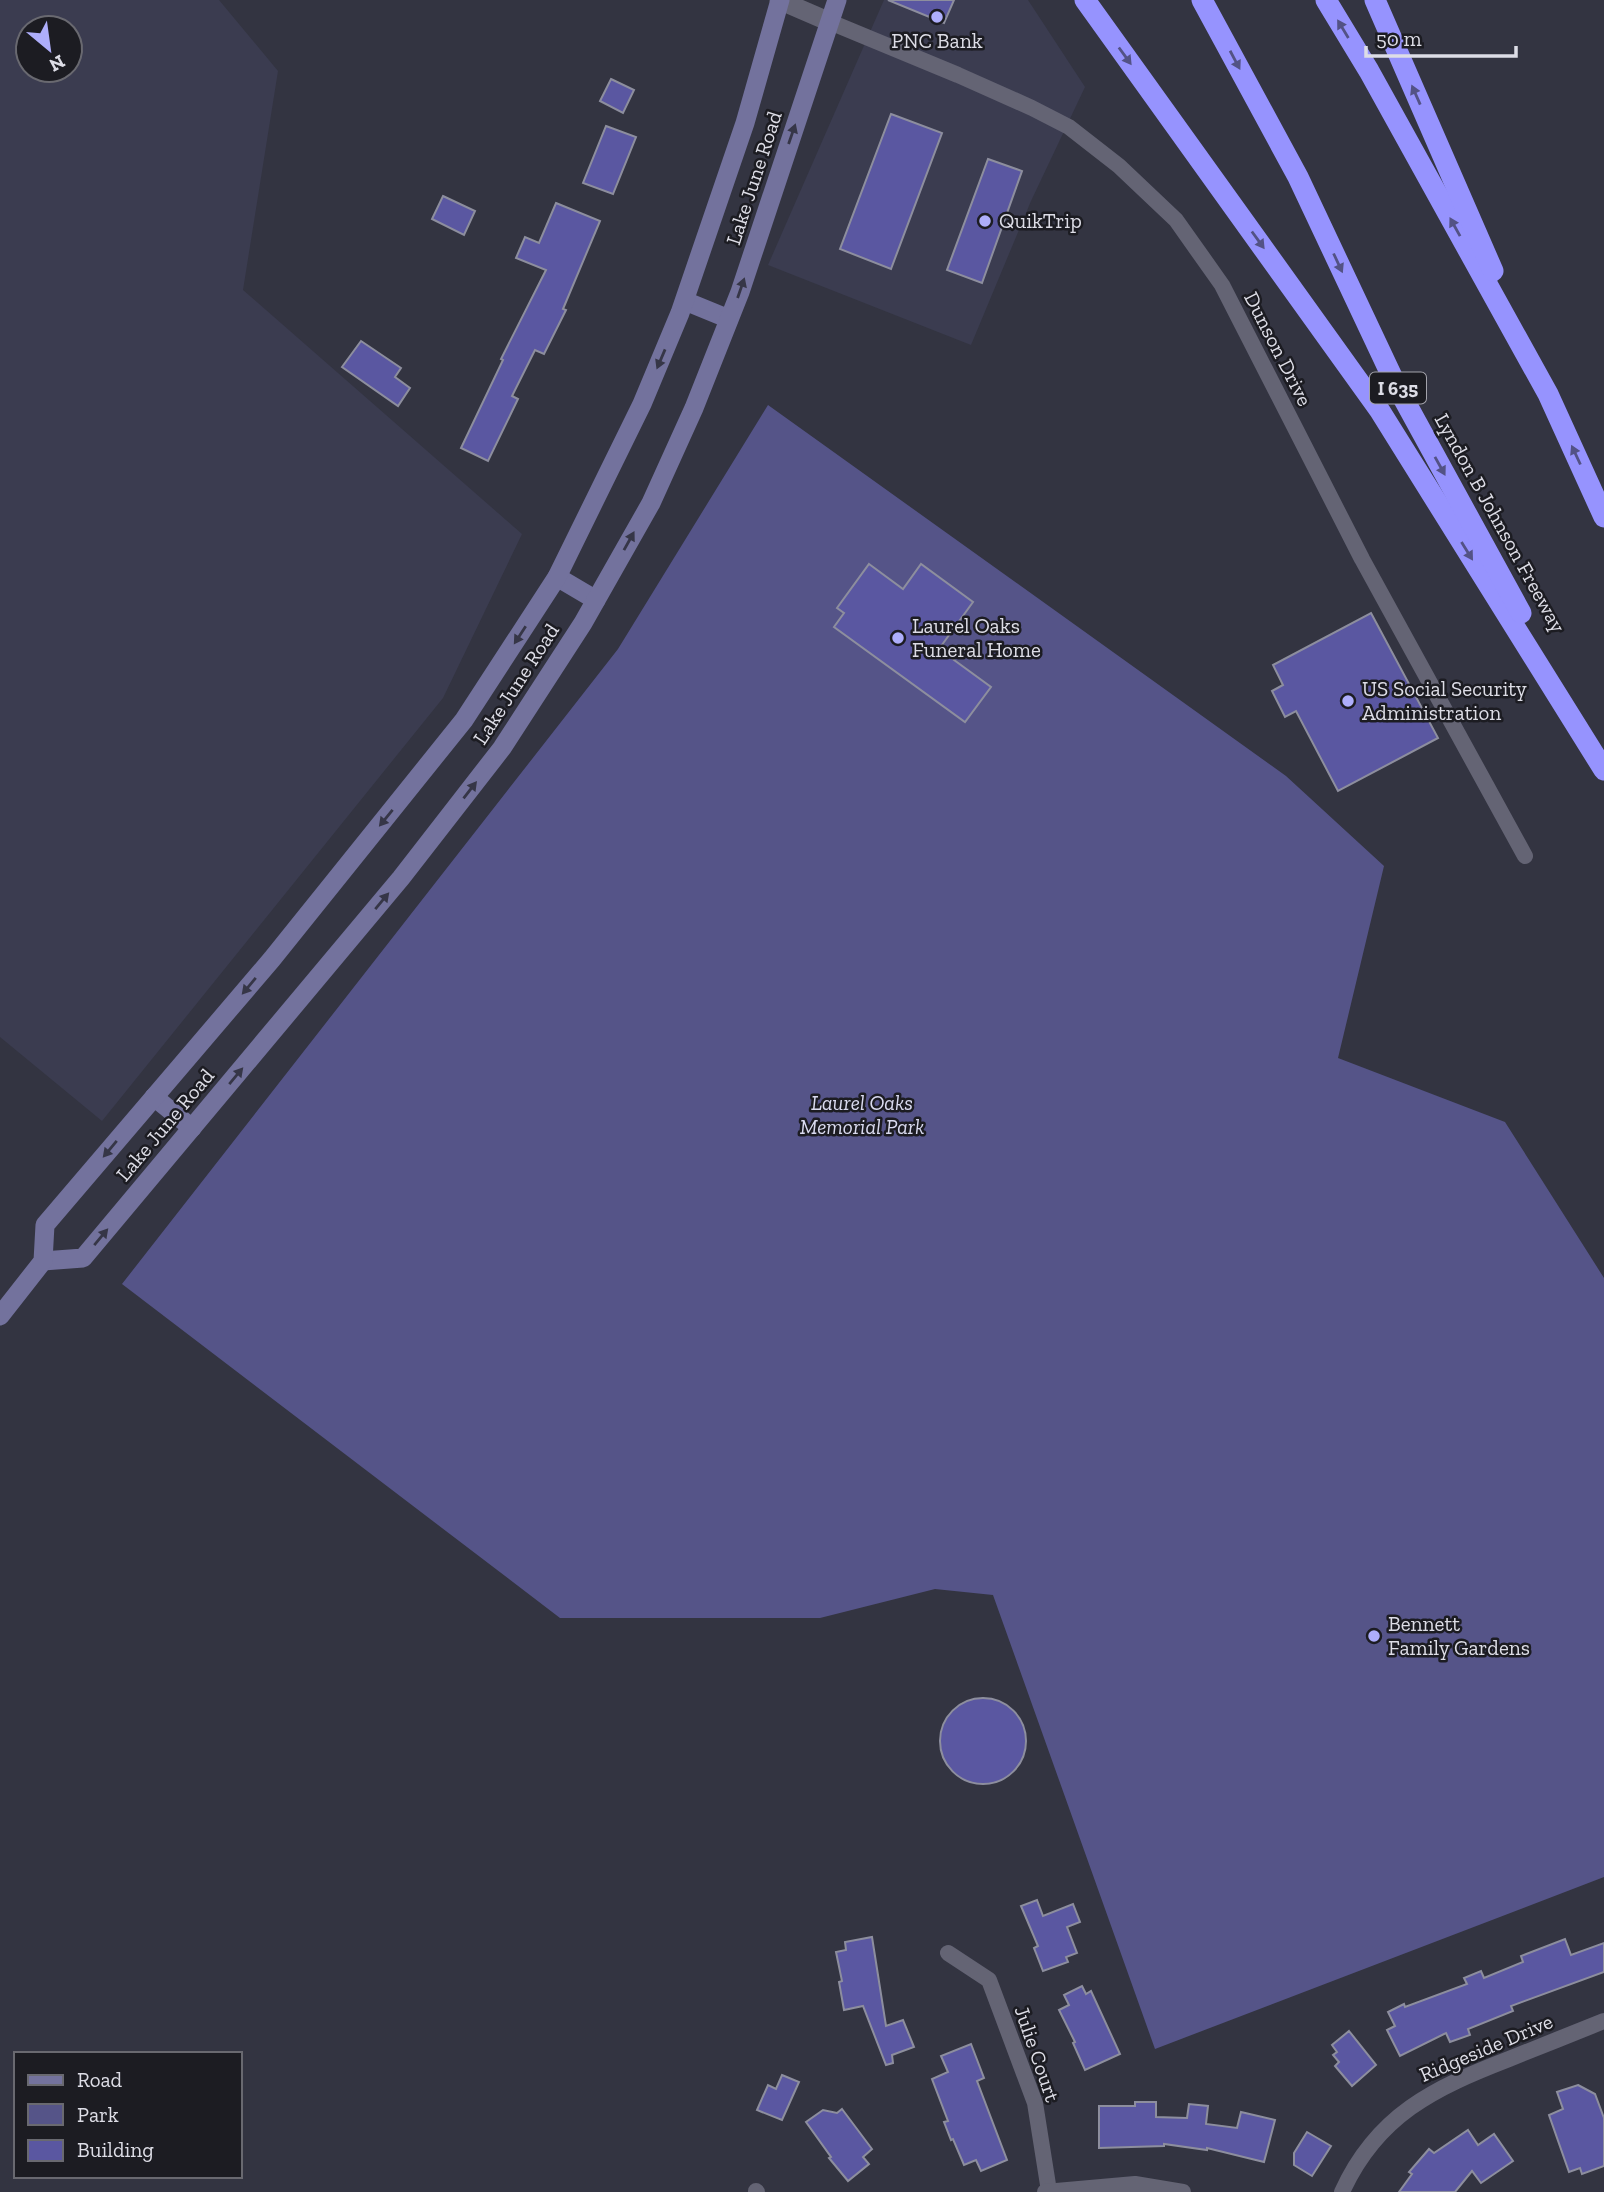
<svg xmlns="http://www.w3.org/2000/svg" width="1604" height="2192" font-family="'Zilla Slab',serif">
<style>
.built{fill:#3b3c50;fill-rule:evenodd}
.green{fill:#555488}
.building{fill:#5a57a1;stroke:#8d8e9e;stroke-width:2}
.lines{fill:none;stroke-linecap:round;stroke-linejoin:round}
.minor{stroke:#646474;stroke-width:16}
.tertiary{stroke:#646474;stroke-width:19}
.secondary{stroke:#73729d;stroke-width:19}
.motorway{stroke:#9693fe;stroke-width:21}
.oneway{fill:#535285}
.oneway2{fill:#363647}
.poi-dot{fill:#aeaefb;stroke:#1c1c22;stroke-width:2.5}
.labels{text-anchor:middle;stroke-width:5;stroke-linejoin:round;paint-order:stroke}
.shield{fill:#1c1c22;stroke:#a3a3ab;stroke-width:2}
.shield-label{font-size:19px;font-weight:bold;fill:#dddde6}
.poi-label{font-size:21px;fill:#dddde6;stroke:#1c1c22;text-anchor:start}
.street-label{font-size:21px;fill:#dddde6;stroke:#1c1c22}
.park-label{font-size:21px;font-style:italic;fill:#dadbf0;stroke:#1c1c22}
</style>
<rect width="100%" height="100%" fill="#333441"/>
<g class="built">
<path d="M 0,0 L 219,0 L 278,71 L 243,290 L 522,534 L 443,698 L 102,1121 L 0,1037 ZM 28,28 L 70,28 L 70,70 L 28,70 Z"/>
<path d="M 884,0 L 1028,0 L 1085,87 L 1031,201 L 971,345 L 768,265 Z"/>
</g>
<path class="green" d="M 768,405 L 1286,776 L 1384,866 L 1338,1058 L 1505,1122 L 1604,1278 L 1604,1877 L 1155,2049 L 993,1595 L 935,1589 L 820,1618 L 560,1618 L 122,1284 L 618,649 Z"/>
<g class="building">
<path d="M 888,0 L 954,0 L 944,23 Z"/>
<path d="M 611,79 L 634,90 L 623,113 L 600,101 Z"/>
<path d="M 891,114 L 942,133 L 891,269 L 840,249 Z"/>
<path d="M 606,126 L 636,137 L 613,194 L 583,183 Z"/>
<path d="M 988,159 L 1022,171 L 982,283 L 947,270 Z"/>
<path d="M 443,196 L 475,211 L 464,235 L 432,219 Z"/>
<path d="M 556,203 L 600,221 L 563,309 L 566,310 L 544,354 L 535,350 L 512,396 L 518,399 L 488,461 L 461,448 L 503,360 L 501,359 L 546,270 L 516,258 L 525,237 L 539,243 Z"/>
<path d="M 361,341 L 401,368 L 395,377 L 410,388 L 398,406 L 342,367 Z"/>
<path d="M 869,564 L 903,589 L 921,564 L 973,602 L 939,649 L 991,687 L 965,722 L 834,627 L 844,613 L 837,608 Z"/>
<path d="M 1371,613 L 1438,738 L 1338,791 L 1296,711 L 1285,717 L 1272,691 L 1283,685 L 1273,665 Z"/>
<circle cx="983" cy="1741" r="43"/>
<path d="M 1037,1900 L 1043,1916 L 1073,1904 L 1080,1922 L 1067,1927 L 1077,1953 L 1066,1957 L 1068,1962 L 1043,1971 L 1034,1948 L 1038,1946 L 1021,1906 Z"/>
<path d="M 872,1937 L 886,2026 L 903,2020 L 914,2047 L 892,2055 L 893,2063 L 886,2065 L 863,2006 L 844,2010 L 839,1982 L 842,1981 L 836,1952 L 846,1950 L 845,1942 Z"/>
<path d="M 1565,1939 L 1571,1955 L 1604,1943 L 1604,1972 L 1511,2006 L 1513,2011 L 1468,2029 L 1470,2035 L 1450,2042 L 1446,2033 L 1400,2056 L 1387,2030 L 1395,2026 L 1388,2012 L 1404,2004 L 1405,2007 L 1467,1984 L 1464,1978 L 1481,1971 L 1484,1978 L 1523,1962 L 1521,1956 Z"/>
<path d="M 1082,1986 L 1086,1994 L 1091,1991 L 1120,2054 L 1085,2070 L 1073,2043 L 1075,2042 L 1059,2010 L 1069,2005 L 1064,1995 Z"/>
<path d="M 1349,2031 L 1376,2065 L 1352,2086 L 1335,2066 L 1339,2062 L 1333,2055 L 1337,2052 L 1332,2045 Z"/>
<path d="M 971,2044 L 984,2078 L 977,2081 L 1007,2160 L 981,2171 L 976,2160 L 964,2165 L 953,2139 L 951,2140 L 944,2122 L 948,2121 L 932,2079 L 948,2072 L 941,2056 Z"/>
<path d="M 782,2075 L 799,2082 L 782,2120 L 757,2110 L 768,2085 L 776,2089 Z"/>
<path d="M 1578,2085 L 1595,2094 L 1604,2118 L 1604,2166 L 1582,2174 L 1580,2168 L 1569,2172 L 1549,2115 L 1563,2109 L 1557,2092 Z"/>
<path d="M 1135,2102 L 1156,2102 L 1156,2117 L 1187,2118 L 1189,2104 L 1208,2106 L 1206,2124 L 1237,2128 L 1241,2112 L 1275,2120 L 1264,2162 L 1207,2148 L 1207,2150 L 1164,2144 L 1164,2146 L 1099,2148 L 1099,2106 L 1135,2106 Z"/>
<path d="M 842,2109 L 872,2149 L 863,2157 L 869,2164 L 848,2181 L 829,2158 L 831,2157 L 806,2122 L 823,2110 L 837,2113 Z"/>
<path d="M 1468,2130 L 1478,2145 L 1494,2134 L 1513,2161 L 1481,2183 L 1472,2171 L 1455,2192 L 1399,2192 L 1412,2174 L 1409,2172 L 1429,2149 L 1434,2153 Z"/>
<path d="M 1307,2132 L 1331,2146 L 1312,2176 L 1294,2165 L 1294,2153 Z"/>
</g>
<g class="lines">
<g class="minor">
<path d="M 830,22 L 958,75 L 1032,108 L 1069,127 L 1119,166 L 1176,220 L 1222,285 L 1362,559 L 1525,856"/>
<path d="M 948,1953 L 989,1980 L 1035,2103 L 1049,2191"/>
<path d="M 756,2191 L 757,2192"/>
<path d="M 1045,2192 L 1135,2184 L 1183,2192"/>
<path d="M 1342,2192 C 1377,2115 1434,2088 1509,2059 C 1541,2046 1572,2034 1604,2021"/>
</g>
<path class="tertiary" d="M 779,0 L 830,22"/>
<g class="secondary">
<path d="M 685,301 L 729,319"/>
<path d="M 557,577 L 596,600"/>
<path d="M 154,1097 L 192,1128"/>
<path d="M 43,1261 L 83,1258 L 401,878 L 502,748 L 583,623 L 651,503 L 694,408 L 740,292 L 837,0"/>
<path d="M 0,1316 L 43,1261 L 45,1225 L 272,959 L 464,720 L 557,577 L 642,404 L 680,313 L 745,123 L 780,0"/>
</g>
<g class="motorway">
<path d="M 1085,0 L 1380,411 L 1604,770"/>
<path d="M 1202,0 L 1298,177 L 1396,385 L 1521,613"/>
<path d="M 1326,0 L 1369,71 L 1548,394 L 1604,517"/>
<path d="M 1375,0 L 1493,271"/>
</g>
</g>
<defs><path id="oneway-solid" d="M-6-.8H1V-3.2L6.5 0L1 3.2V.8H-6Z" transform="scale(1.75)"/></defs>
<g class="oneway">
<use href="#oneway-solid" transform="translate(1343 29) rotate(-121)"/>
<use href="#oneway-solid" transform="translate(1125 56) rotate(54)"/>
<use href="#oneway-solid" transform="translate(1235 60) rotate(62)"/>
<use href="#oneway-solid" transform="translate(1416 95) rotate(-114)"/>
<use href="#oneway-solid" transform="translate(1455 227) rotate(-119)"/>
<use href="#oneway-solid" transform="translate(1258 240) rotate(54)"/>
<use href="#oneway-solid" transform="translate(1338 263) rotate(65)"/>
<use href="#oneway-solid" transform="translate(1576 455) rotate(-115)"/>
<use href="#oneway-solid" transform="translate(1440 466) rotate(61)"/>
<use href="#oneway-solid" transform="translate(1467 551) rotate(58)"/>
</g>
<g class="oneway2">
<use href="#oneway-solid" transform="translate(792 134) rotate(-71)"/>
<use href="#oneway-solid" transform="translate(741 288) rotate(-71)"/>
<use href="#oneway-solid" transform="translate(661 359) rotate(113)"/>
<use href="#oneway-solid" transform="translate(629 541) rotate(-61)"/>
<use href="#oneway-solid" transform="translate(520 635) rotate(123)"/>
<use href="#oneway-solid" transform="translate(470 790) rotate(-52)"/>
<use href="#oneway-solid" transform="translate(386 818) rotate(129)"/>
<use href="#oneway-solid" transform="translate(382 901) rotate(-50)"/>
<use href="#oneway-solid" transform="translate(249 986) rotate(130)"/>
<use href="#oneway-solid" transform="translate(236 1076) rotate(-50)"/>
<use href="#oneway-solid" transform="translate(110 1149) rotate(130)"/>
<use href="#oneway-solid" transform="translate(101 1237) rotate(-50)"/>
</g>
<g class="poi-dot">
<circle cx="937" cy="17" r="7"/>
<circle cx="985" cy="221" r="7"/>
<circle cx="898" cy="638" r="7"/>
<circle cx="1348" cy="701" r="7"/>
<circle cx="1374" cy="1636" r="7"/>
</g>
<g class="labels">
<rect class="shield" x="1370" y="372.5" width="56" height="31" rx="5"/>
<g class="shield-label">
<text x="1398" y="395">I 635</text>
</g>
<g class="poi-label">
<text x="937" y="48" text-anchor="middle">PNC Bank</text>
<text x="999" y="228">QuikTrip</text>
<text x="912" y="633">Laurel Oaks<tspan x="912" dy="24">Funeral Home</tspan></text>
<text x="1362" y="696">US Social Security<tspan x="1362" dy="24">Administration</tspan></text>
<text x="1388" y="1631">Bennett<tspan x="1388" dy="24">Family Gardens</tspan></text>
</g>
<g class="street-label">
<text transform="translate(754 178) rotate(-72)" y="7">Lake June Road</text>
<text transform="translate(1278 349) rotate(63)" y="7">Dunson Drive</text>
<text transform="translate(1500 523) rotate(61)" y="7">Lyndon B Johnson Freeway</text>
<text transform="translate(516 684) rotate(-57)" y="7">Lake June Road</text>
<text transform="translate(165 1125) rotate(-50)" y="7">Lake June Road</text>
<text transform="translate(1486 2048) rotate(-23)" y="7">Ridgeside Drive</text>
<text transform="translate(1037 2054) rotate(71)" y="7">Julie Court</text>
</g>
<g class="park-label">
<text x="862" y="1110">Laurel Oaks<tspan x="862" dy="24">Memorial Park</tspan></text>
</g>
</g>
<rect x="14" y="2052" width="228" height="126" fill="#1c1c22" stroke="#696970" stroke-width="2"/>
<rect x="28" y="2075" width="35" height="10" fill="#73729d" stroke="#696970" stroke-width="2"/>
<text x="77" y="2087" font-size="21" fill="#dddde6">Road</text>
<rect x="28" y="2104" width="35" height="21" fill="#555488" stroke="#696970" stroke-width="2"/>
<text x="77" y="2122" font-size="21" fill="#dddde6">Park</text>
<rect x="28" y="2140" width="35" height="21" fill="#5a57a1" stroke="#696970" stroke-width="2"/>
<text x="77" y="2157" font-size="21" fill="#dddde6">Building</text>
<g transform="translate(49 49) rotate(151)"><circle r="33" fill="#1c1c22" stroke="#696970" stroke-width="2"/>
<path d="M0-5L12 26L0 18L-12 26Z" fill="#aeaefb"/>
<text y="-10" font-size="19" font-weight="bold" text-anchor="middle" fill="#dddde6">N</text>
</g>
<path d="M1366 46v10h150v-10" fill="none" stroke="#dddde6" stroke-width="3.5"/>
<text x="1376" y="46" font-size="21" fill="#dddde6" stroke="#1c1c22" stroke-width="5" paint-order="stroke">50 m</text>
</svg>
